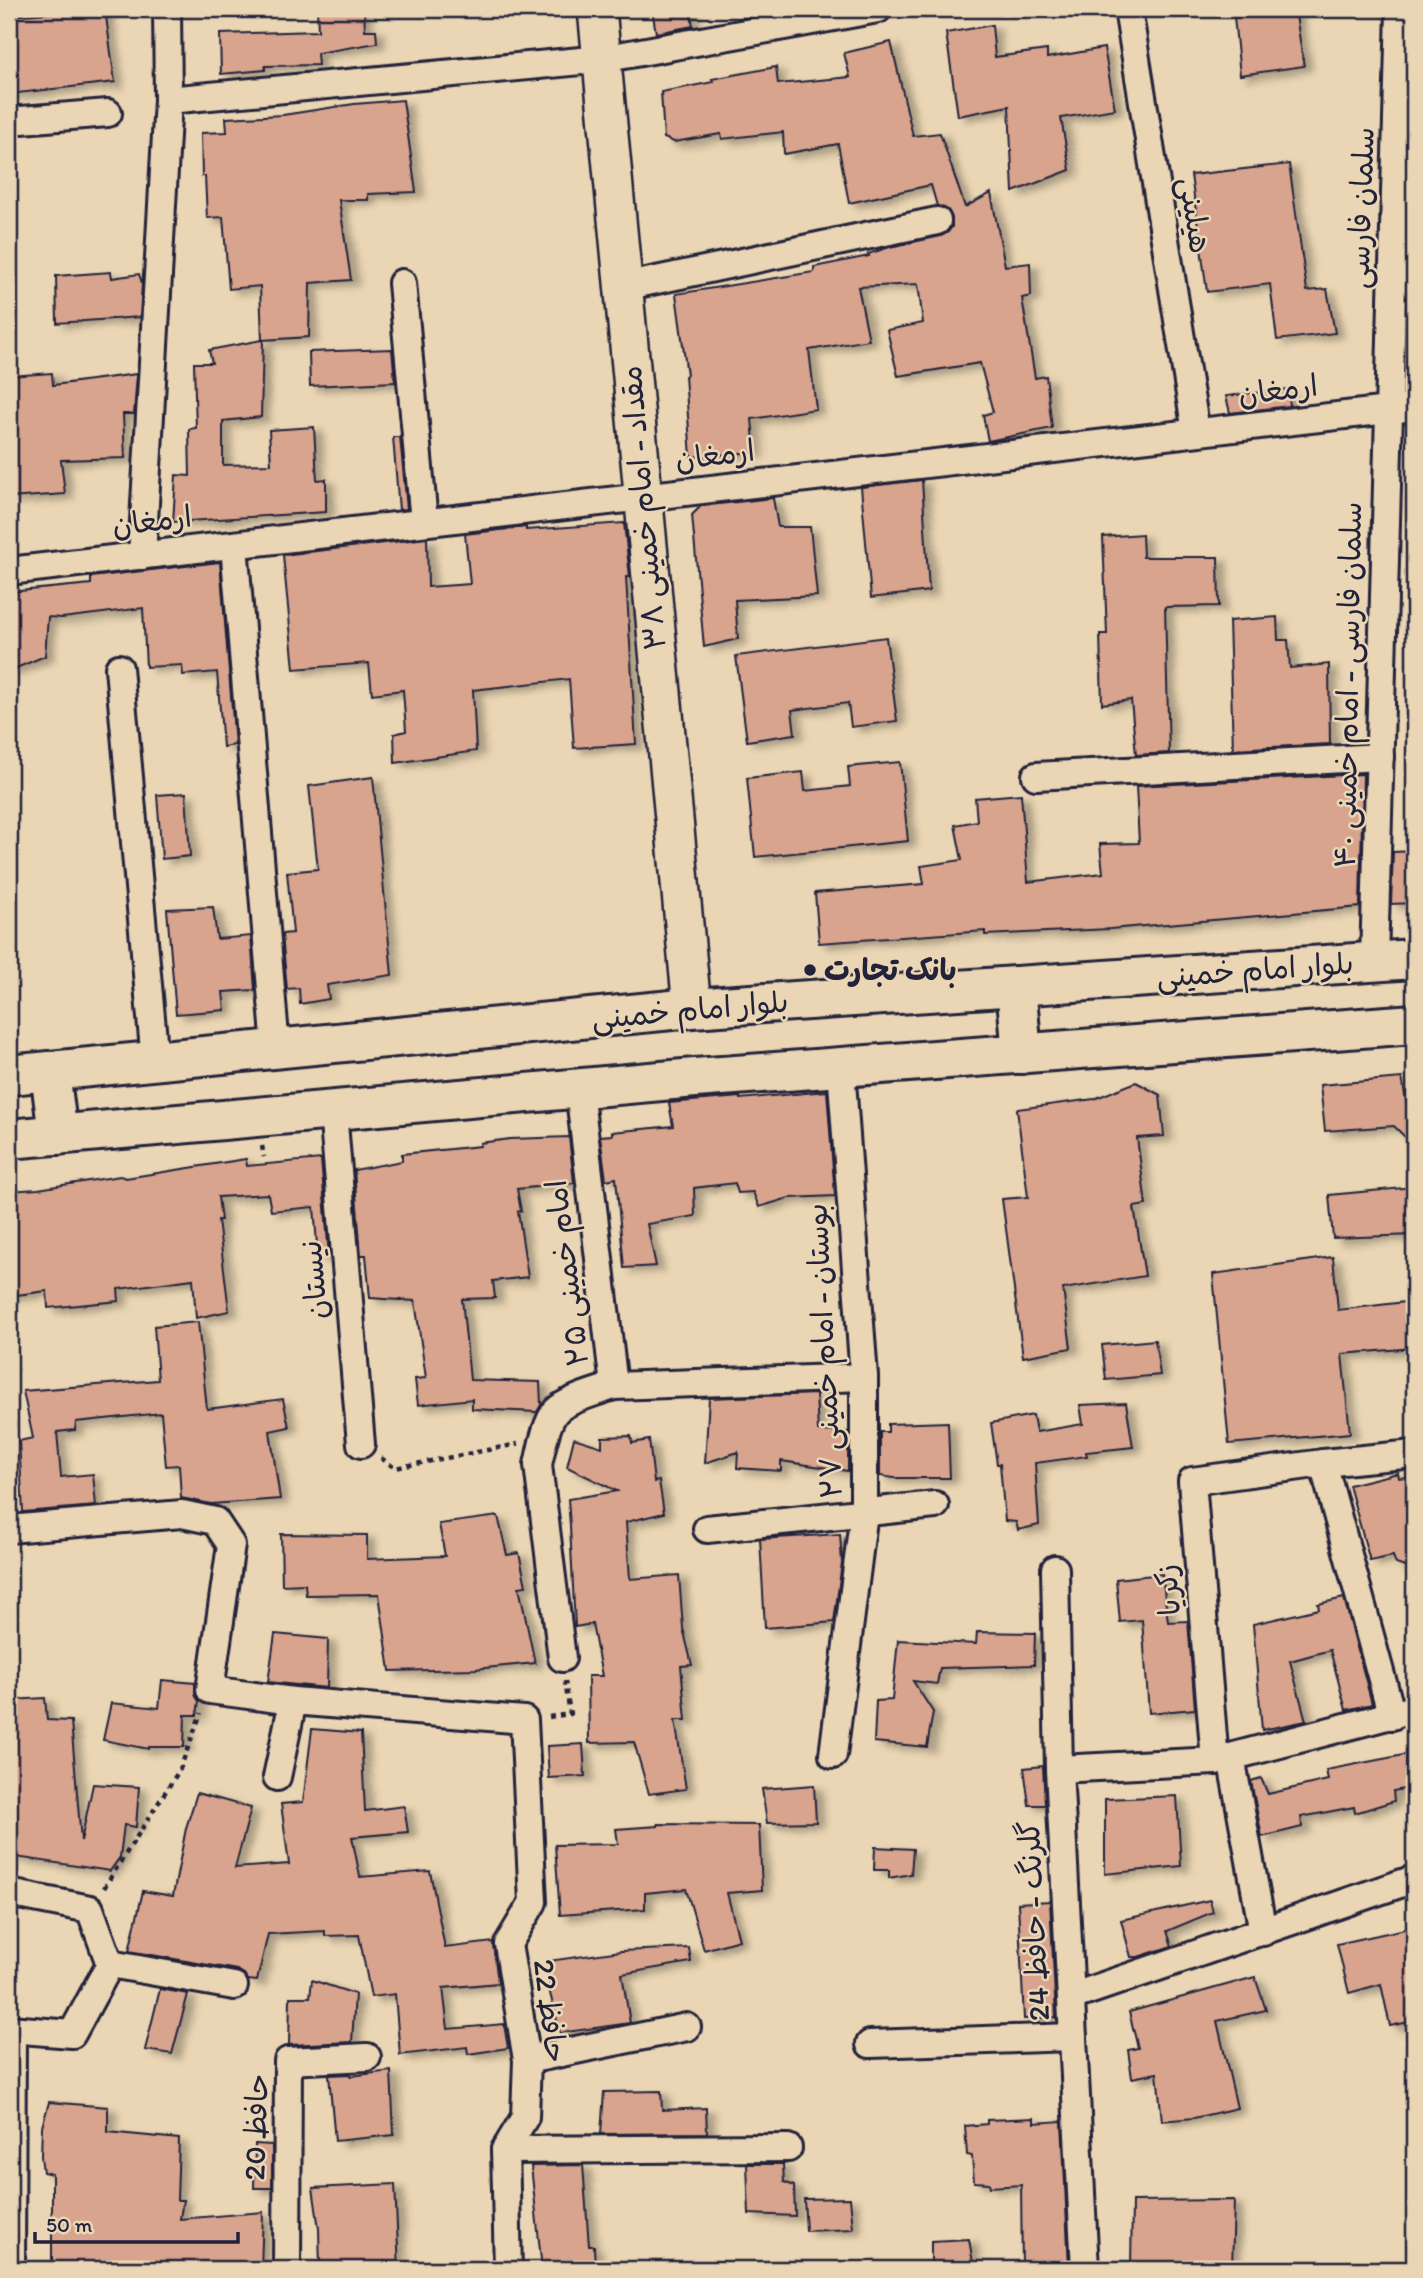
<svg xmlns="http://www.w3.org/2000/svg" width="1423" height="2278" font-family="Itim,'Playpen Sans Arabic',sans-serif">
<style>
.building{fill:#d8a48d;stroke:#22223b;stroke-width:2;filter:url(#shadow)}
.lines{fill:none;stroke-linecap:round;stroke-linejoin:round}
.street-casing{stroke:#22223b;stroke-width:32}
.secondary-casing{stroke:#22223b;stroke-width:42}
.primary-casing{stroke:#22223b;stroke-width:44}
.path{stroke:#22223b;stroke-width:4.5;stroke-dasharray:5 5;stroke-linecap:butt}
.street{stroke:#ead6b4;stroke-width:26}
.secondary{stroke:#ead6b4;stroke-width:37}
.primary{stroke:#ead6b4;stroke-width:38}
.poi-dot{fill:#22223b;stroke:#ead6b4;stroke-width:2.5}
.labels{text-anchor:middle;stroke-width:5;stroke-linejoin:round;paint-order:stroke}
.street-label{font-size:30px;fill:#22223b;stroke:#ead6b4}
.poi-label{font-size:30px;font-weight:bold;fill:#22223b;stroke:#ead6b4;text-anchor:start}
</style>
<defs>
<filter id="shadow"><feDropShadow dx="8" dy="4.5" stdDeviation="3.5" flood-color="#0004"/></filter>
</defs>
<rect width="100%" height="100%" fill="#ead6b4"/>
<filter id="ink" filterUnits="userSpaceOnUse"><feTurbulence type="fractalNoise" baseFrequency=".0143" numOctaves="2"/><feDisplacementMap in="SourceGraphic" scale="14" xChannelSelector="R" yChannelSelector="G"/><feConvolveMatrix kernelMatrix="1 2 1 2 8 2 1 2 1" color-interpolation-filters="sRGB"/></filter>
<g filter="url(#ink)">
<g class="building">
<path d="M 105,9 L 115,82 L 9,94 L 9,16 Z"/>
<path d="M 317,9 L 364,9 L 365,30 L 376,30 L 377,43 L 317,53 L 318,65 L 265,66 L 265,70 L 221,74 L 220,34 L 318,31 Z"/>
<path d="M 652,9 L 690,9 L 693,26 L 656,33 Z"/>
<path d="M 1246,9 L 1295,9 L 1304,66 L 1240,75 L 1234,17 L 1247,15 Z"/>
<path d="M 992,25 L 995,57 L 1047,50 L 1047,58 L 1104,48 L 1115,109 L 1061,118 L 1070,170 L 1013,192 L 1009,106 L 958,116 L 946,33 Z"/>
<path d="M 891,42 L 913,136 L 940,133 L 965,207 L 991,193 L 1005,266 L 1030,263 L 1031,296 L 1022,298 L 1035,378 L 1046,376 L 1052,428 L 988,441 L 983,415 L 993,412 L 980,363 L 898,376 L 887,330 L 923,323 L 918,284 L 858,287 L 869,340 L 809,350 L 816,409 L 752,419 L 755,452 L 691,457 L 685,376 L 687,375 L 676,294 L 814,272 L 814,267 L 869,256 L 868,254 L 890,247 L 941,236 L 948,232 L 952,227 L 952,218 L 948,210 L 937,206 L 931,185 L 849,203 L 838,144 L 784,154 L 783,132 L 722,139 L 721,134 L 674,142 L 664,138 L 661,92 L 713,82 L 712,79 L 776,67 L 778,84 L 850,77 L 844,53 Z"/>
<path d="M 403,100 L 416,192 L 368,194 L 368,200 L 339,200 L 351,280 L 310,283 L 309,337 L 263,340 L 261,417 L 223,421 L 223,465 L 271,464 L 269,430 L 314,427 L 317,480 L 326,479 L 326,512 L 173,522 L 176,475 L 190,476 L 189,429 L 196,428 L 194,363 L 212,363 L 209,350 L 262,340 L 260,286 L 229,289 L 223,217 L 207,218 L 205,176 L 202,176 L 201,133 L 227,132 L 226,118 L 283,115 L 354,104 Z"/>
<path d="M 1289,164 L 1307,291 L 1327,289 L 1335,333 L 1277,340 L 1270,284 L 1207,292 L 1191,175 Z"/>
<path d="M 111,272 L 112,278 L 139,274 L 142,283 L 140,317 L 57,323 L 56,276 Z"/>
<path d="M 392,349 L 395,382 L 310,386 L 309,352 Z"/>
<path d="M 52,373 L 53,385 L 137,374 L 134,414 L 123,414 L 125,458 L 61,460 L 65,494 L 9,498 L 9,376 Z"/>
<path d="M 1288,389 L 1290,406 L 1230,413 L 1226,396 Z"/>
<path d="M 393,437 L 400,437 L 407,509 L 399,510 Z"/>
<path d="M 922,480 L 929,591 L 871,598 L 861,487 Z"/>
<path d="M 773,498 L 778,527 L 810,527 L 817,596 L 735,600 L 738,639 L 704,647 L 692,515 L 701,506 Z"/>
<path d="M 624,523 L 630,577 L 626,577 L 636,744 L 574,748 L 569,679 L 473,690 L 476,751 L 395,763 L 394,734 L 406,731 L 403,690 L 372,694 L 369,663 L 294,669 L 283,555 L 427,538 L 428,587 L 470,584 L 465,534 L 526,527 L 526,530 Z"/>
<path d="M 1142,534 L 1143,557 L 1218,557 L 1219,606 L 1165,607 L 1169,753 L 1136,755 L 1131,700 L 1102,704 L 1100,634 L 1107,634 L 1103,537 Z"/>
<path d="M 220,562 L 235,745 L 223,747 L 217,672 L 183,675 L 182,665 L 146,667 L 143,608 L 62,618 L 48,617 L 45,656 L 9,671 L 9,592 L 91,584 L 91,577 Z"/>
<path d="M 1277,617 L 1278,640 L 1288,640 L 1290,668 L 1329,664 L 1330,744 L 1233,749 L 1229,621 Z"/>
<path d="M 886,637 L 897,721 L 851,727 L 848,703 L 792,710 L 795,734 L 747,741 L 736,656 Z"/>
<path d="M 900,762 L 908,841 L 755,857 L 747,778 L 803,772 L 805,791 L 850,786 L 848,767 Z"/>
<path d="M 1363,774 L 1360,907 L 1110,929 L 985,935 L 985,931 L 819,943 L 815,893 L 924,884 L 921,866 L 962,860 L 955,825 L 977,821 L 975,798 L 1021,794 L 1028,882 L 1103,873 L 1100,844 L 1139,843 L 1136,786 Z"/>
<path d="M 373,777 L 392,975 L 327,985 L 329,999 L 300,1004 L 299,988 L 287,989 L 282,934 L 293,933 L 287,872 L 318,869 L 309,786 Z"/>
<path d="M 186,793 L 190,856 L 162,859 L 157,795 Z"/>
<path d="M 1414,851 L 1414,903 L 1391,904 L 1393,852 Z"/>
<path d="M 213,907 L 217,939 L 251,936 L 255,990 L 223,992 L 225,1010 L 176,1014 L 167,909 Z"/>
<path d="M 1402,1078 L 1414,1146 L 1394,1126 L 1325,1131 L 1320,1085 Z"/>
<path d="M 1136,1082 L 1160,1095 L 1164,1136 L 1137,1138 L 1146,1205 L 1134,1207 L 1145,1276 L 1063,1289 L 1071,1348 L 1023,1357 L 1002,1199 L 1028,1197 L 1017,1109 L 1094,1099 Z"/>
<path d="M 827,1091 L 835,1196 L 789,1198 L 759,1207 L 753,1192 L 738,1193 L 735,1183 L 694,1188 L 695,1216 L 647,1224 L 656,1266 L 624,1268 L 616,1178 L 606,1180 L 600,1136 L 612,1135 L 612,1132 L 673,1126 L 669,1103 L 740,1097 L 740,1099 Z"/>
<path d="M 569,1137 L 574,1183 L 517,1189 L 521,1211 L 518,1211 L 528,1277 L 493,1281 L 495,1298 L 462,1299 L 470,1380 L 540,1382 L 541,1405 L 537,1412 L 472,1409 L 472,1399 L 418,1405 L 415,1379 L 426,1378 L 415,1301 L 370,1298 L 366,1255 L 361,1255 L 354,1170 L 402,1161 L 402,1154 L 480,1146 L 480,1143 L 510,1139 Z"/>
<path d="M 246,1159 L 247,1166 L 321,1159 L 329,1256 L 318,1257 L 314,1207 L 271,1211 L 268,1194 L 218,1197 L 221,1220 L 218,1220 L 229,1311 L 196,1318 L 193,1279 L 118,1289 L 119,1301 L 48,1308 L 47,1291 L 9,1296 L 9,1191 L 38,1189 L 120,1176 L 126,1178 Z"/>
<path d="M 1414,1187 L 1414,1235 L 1333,1238 L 1329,1195 Z"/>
<path d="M 1333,1257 L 1338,1310 L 1414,1301 L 1414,1348 L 1342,1354 L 1350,1433 L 1229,1444 L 1213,1274 Z"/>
<path d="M 198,1322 L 207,1409 L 283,1399 L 289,1427 L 270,1431 L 280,1499 L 211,1504 L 181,1498 L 179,1465 L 166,1466 L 161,1413 L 76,1422 L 75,1430 L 57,1432 L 61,1477 L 93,1474 L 96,1506 L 23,1512 L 19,1441 L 33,1438 L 23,1391 L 158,1380 L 154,1326 Z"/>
<path d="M 1155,1340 L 1160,1375 L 1106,1380 L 1102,1345 Z"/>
<path d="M 816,1394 L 818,1431 L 848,1432 L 848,1471 L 781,1461 L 781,1471 L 737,1468 L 738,1452 L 705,1463 L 709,1398 Z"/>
<path d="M 1126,1403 L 1133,1447 L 1086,1452 L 1087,1456 L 1035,1463 L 1039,1525 L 1018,1530 L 1016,1522 L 1005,1521 L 1000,1464 L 997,1464 L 991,1423 L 1033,1415 L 1036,1432 L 1083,1424 L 1080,1405 Z"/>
<path d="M 948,1422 L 950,1478 L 894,1478 L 880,1476 L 880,1432 L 888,1432 L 888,1424 Z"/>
<path d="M 631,1436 L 632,1443 L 649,1440 L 654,1482 L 659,1481 L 664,1513 L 626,1522 L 630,1579 L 679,1575 L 683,1628 L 692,1665 L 681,1666 L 686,1720 L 675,1720 L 686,1789 L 649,1794 L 634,1742 L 589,1743 L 588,1676 L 602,1676 L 592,1624 L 575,1627 L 570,1526 L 568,1499 L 617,1491 L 567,1467 L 574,1438 L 602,1447 L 602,1437 Z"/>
<path d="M 1398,1473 L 1399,1478 L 1414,1476 L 1414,1570 L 1396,1564 L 1393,1556 L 1370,1561 L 1349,1485 Z"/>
<path d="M 498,1516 L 507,1555 L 519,1553 L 526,1586 L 519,1587 L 535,1663 L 475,1669 L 390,1671 L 379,1594 L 306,1595 L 305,1584 L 282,1585 L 281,1534 L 367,1535 L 367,1559 L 445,1556 L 439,1524 Z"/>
<path d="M 840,1534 L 842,1563 L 834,1622 L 765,1628 L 760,1539 Z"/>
<path d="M 1162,1574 L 1168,1622 L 1188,1621 L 1195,1709 L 1149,1713 L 1142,1620 L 1120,1622 L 1116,1579 Z"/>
<path d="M 1344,1598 L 1372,1704 L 1346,1710 L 1330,1650 L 1290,1661 L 1306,1721 L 1262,1730 L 1253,1624 L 1319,1609 L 1318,1604 Z"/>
<path d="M 977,1632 L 1035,1633 L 1034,1665 L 940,1668 L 937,1684 L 913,1681 L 933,1712 L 927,1747 L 874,1742 L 876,1701 L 892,1700 L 898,1640 L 976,1644 Z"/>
<path d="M 275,1634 L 328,1639 L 327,1688 L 268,1682 Z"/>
<path d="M 162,1680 L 195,1683 L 195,1695 L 199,1701 L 197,1715 L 185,1715 L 184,1747 L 149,1747 L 149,1749 L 103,1740 L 111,1703 L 159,1708 Z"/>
<path d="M 45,1698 L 47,1720 L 71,1721 L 81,1841 L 93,1784 L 139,1787 L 136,1827 L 124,1825 L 120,1857 L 110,1871 L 9,1856 L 9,1800 L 12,1800 L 11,1700 Z"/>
<path d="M 312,1729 L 361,1733 L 365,1811 L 404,1806 L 408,1832 L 352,1837 L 360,1877 L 430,1871 L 445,1948 L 493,1942 L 498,1983 L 443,1988 L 448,2029 L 504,2024 L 508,2048 L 468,2054 L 467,2047 L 400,2055 L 395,1994 L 371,1997 L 359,1935 L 325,1936 L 325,1931 L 268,1934 L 257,1981 L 248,1980 L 244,1974 L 237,1970 L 129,1951 L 143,1891 L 173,1896 L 186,1828 L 197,1793 L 251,1808 L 235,1868 L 289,1864 L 281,1804 L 303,1802 Z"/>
<path d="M 583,1744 L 585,1776 L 549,1778 L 547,1746 Z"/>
<path d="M 1414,1753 L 1414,1787 L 1393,1791 L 1394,1801 L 1355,1813 L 1354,1807 L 1301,1817 L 1302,1827 L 1262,1837 L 1251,1781 L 1261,1778 L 1268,1794 L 1328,1780 L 1326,1770 Z"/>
<path d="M 1043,1766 L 1045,1805 L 1029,1805 L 1024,1768 Z"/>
<path d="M 814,1785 L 816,1822 L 767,1823 L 762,1789 Z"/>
<path d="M 1177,1796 L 1181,1866 L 1105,1874 L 1105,1799 Z"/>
<path d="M 658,1824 L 759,1825 L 762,1890 L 727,1893 L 739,1940 L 704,1950 L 686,1889 L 645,1893 L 645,1909 L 560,1915 L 555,1845 L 618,1844 L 616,1829 L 658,1826 Z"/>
<path d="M 875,1847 L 913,1849 L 911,1874 L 889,1878 L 889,1870 L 874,1870 Z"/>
<path d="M 1210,1900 L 1213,1912 L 1167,1931 L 1172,1946 L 1138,1957 L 1131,1957 L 1121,1920 Z"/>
<path d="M 1050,1901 L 1056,2017 L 1024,2019 L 1018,1903 Z"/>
<path d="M 1414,1927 L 1414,2021 L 1390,2026 L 1381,1984 L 1349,1993 L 1337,1944 Z"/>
<path d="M 689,1948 L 691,1962 L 622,1974 L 630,2023 L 560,2033 L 550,1993 L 548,1961 L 621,1951 Z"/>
<path d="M 1255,1977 L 1266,2010 L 1217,2021 L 1237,2108 L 1194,2118 L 1162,2121 L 1157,2073 L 1132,2078 L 1128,2050 L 1138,2048 L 1129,2012 Z"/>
<path d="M 312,1980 L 355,1994 L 352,2042 L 289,2045 L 290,1997 L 310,1997 Z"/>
<path d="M 160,1989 L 188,1994 L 172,2054 L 145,2050 Z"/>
<path d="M 391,2071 L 394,2135 L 335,2141 L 329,2075 L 350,2074 L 350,2076 Z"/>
<path d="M 661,2091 L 662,2110 L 706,2108 L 707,2133 L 601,2134 L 604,2092 Z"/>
<path d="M 49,2102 L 108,2107 L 108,2132 L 179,2139 L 177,2200 L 183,2200 L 180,2219 L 263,2212 L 261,2269 L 52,2269 L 52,2174 L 43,2172 L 41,2156 L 42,2127 Z"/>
<path d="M 1034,2118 L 1034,2123 L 1062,2121 L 1069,2269 L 1022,2269 L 1021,2185 L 990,2187 L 989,2183 L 974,2182 L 972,2156 L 967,2155 L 965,2126 L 987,2124 L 987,2120 Z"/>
<path d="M 255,2144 L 272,2145 L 272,2188 L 254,2188 Z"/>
<path d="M 747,2164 L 783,2164 L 784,2182 L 794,2186 L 795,2216 L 749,2214 Z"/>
<path d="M 583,2165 L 589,2246 L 594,2246 L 595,2269 L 542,2269 L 531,2166 Z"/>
<path d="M 395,2184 L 399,2269 L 320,2269 L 319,2229 L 313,2188 Z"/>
<path d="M 850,2198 L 853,2229 L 806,2231 L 804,2199 Z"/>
<path d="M 1234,2200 L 1232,2269 L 1131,2269 L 1132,2201 Z"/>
<path d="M 969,2239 L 974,2269 L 931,2269 L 931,2241 Z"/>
</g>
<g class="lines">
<defs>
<g id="street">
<path d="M 1128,9 L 1196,432"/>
<path d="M 168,100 L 602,59 L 878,9"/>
<path d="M 9,121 L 108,113"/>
<path d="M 402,283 L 424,522"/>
<path d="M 623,287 L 937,221"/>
<path d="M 234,545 L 276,1049"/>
<path d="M 142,556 L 168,100 L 167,9"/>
<path d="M 9,571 L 1414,407"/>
<path d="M 119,668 L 155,1061"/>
<path d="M 1036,776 L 1380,757"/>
<path d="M 1374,962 L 1400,9"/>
<path d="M 333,1111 L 361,1444"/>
<path d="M 614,1386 L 864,1377"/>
<path d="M 1323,1463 L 1392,1716"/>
<path d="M 9,1529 L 182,1514 L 215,1521 L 231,1545 L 210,1690 L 293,1701 L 524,1720 L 533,1902 L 508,1944 L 527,2060 L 525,2117 L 505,2150 L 508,2269"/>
<path d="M 707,1529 L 935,1505"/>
<path d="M 1055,1569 L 1059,1769 L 1085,2269"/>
<path d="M 562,1658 L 538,1465 C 541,1451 546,1422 556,1411 C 566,1400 599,1391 614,1386 L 579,1089"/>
<path d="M 833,1755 L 864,1512 L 864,1377 L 841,1068"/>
<path d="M 1231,1757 L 1263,1932"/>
<path d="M 1215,1761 L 1192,1481 L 1323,1463 L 1414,1454"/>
<path d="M 1059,1769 L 1215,1761 L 1414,1709"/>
<path d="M 277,1777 L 293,1701"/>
<path d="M 9,1893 L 90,1909 L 110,1964 L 72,2034 L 9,2029"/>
<path d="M 110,1964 L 234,1986"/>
<path d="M 1071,1997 L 1414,1879"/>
<path d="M 870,2044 L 1073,2037"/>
<path d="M 527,2060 L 687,2027"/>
<path d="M 505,2150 L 788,2148"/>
<path d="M 11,2269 L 12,2030"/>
<path d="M 287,2269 L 288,2061 L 367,2057"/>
</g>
<path id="secondary" d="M 597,9 L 692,1008"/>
<g id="primary">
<path d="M 1016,986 L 1022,1054"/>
<path d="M 50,1071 L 58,1135"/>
<path d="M 9,1075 L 692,1008 L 1414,959"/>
<path d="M 9,1139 L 695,1078 L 1414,1024"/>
</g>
</defs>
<use href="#street" class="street-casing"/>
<use href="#secondary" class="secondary-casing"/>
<use href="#primary" class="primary-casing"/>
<g class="path">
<path d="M 262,1146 L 264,1157"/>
<path d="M 381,1458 L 395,1468 L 518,1444"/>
<path d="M 549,1717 L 570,1714 L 565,1681"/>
<path d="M 104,1888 L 180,1769 L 201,1713"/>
</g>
<use href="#street" class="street"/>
<use href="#secondary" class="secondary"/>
<use href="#primary" class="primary"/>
</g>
</g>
<circle class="poi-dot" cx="810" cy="970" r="7"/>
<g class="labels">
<g class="street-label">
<text transform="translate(1361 208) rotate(-88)" y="10">سلمان فارسی</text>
<text transform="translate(1195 215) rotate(81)" y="10">هیلینی</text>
<text transform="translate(1278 390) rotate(-7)" y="10">ارمغان</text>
<text transform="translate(715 455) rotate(-7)" y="10">ارمغان</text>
<text transform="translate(643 508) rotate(-95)" y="10">مقداد - امام خمینی ۳۸</text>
<text transform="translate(152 521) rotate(-7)" y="10">ارمغان</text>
<text transform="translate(1348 685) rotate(-89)" y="10">سلمان فارسی - امام خمینی ۴۰</text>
<text transform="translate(1255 970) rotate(-4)" y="10">بلوار امام خمینی</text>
<text transform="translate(690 1010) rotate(-5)" y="10">بلوار امام خمینی</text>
<text transform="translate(567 1273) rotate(-97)" y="10">امام خمینی ۲۵</text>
<text transform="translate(314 1280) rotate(-95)" y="10">نیستان</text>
<text transform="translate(824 1351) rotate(-93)" y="10">بوستان - امام خمینی ۲۷</text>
<text transform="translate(1168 1590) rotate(-95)" y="10">زکریا</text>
<text transform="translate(1034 1921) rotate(-93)" y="10">گلرنگ - حافظ 24</text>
<text transform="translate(550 2011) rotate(83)" y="10">حافظ 22</text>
<text transform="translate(256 2127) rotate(-88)" y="10">حافظ 20</text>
</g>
<g class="poi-label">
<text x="824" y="980">بانک تجارت</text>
</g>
</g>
<rect width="1423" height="2278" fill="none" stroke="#ead6b4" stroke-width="35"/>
<rect x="18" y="18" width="1388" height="2243" fill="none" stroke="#22223b" stroke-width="2.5" filter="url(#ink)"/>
<path d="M35 2232v10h203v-10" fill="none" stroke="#22223b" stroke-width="3.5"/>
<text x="46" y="2232" font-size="21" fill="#22223b" stroke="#ead6b4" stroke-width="5" paint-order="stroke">50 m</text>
</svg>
